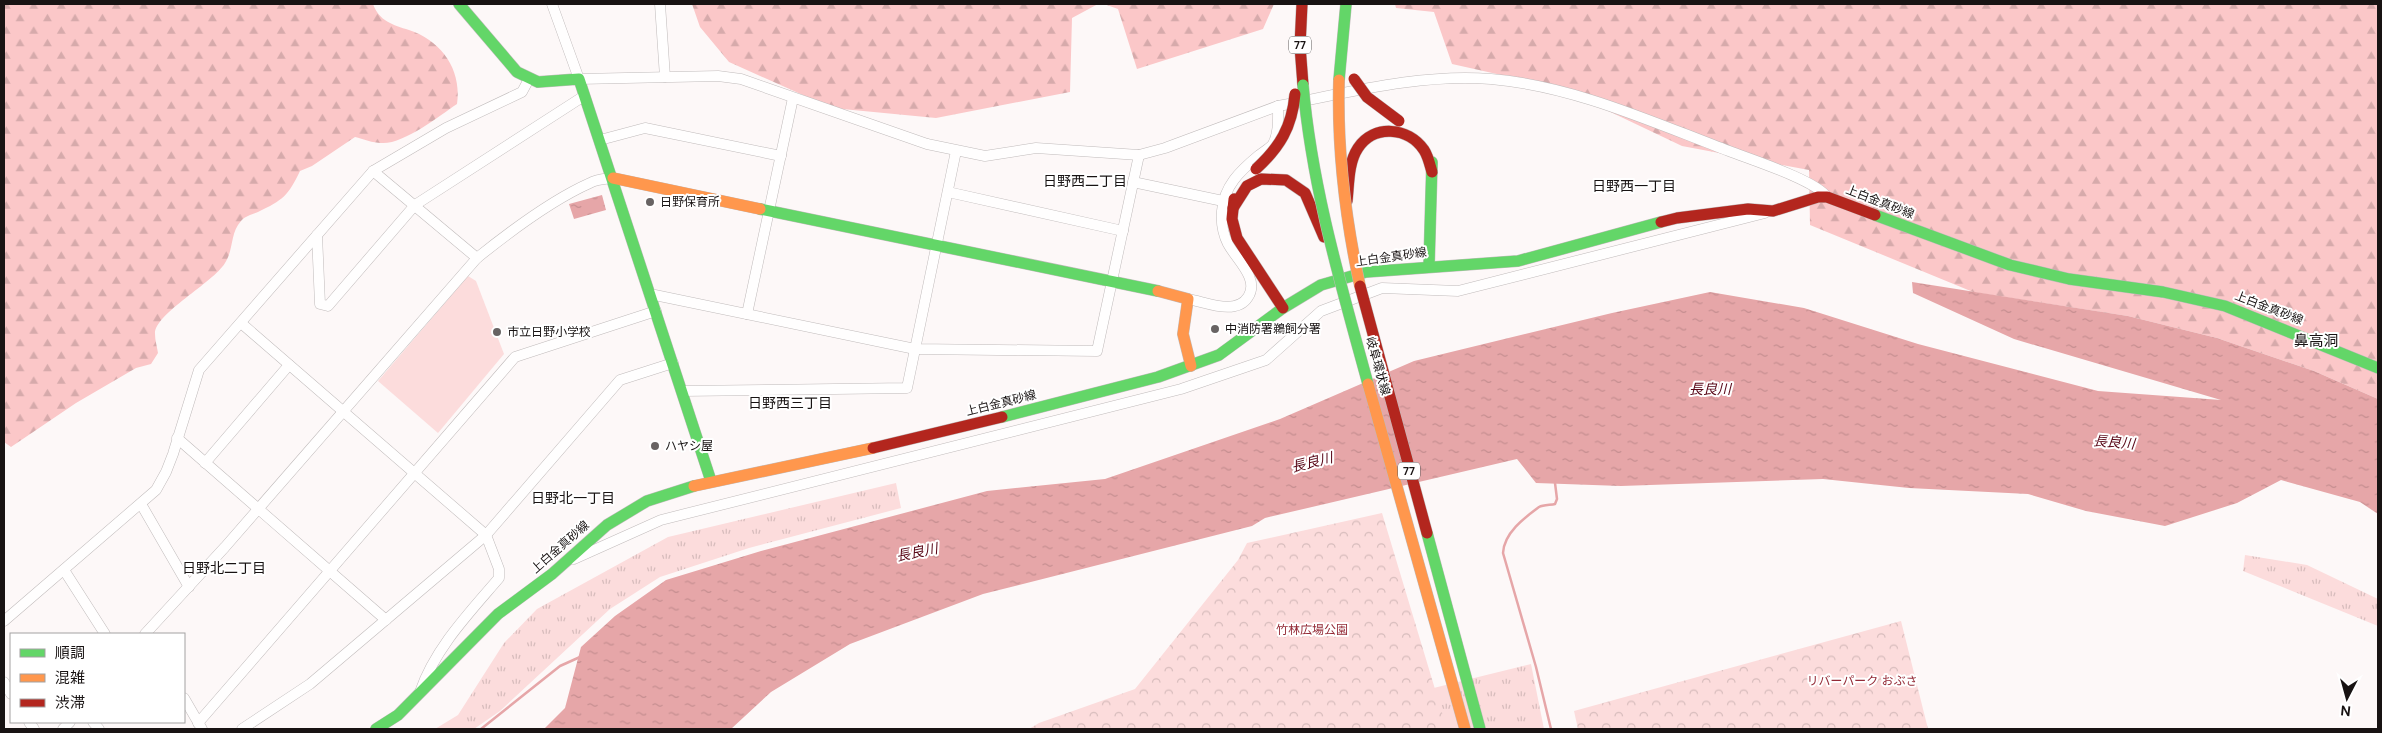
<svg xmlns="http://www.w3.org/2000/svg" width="2382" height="733" font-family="'DM Sans','Noto Sans JP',sans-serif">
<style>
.grass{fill:url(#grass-tufts)}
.forest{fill:url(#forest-firs)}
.park{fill:url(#park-crowns)}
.pitch{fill:#fcdcdc}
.water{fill:url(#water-ripples)}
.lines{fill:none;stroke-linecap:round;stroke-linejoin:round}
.stream{stroke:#e6a6a8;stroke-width:2.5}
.street-casing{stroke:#c0bbbb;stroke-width:11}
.fast-casing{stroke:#c0bbbb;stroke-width:12}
.slow-casing{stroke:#c0bbbb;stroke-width:12}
.jam-casing{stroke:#c0bbbb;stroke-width:12}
.street{stroke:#fffefe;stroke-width:10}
.fast{stroke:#63d668;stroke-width:11}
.slow{stroke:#ff974d;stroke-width:11}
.jam{stroke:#b3261e;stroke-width:11}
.fast-bridge-casing{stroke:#c0bbbb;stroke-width:12;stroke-linecap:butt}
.slow-bridge-casing{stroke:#c0bbbb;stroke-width:12;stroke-linecap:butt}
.jam-bridge-casing{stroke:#c0bbbb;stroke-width:12;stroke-linecap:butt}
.fast-bridge{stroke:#63d668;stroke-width:11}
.slow-bridge{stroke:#ff974d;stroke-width:11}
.jam-bridge{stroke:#b3261e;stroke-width:11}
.poi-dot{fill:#686363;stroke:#fff;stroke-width:2}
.labels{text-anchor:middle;stroke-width:4;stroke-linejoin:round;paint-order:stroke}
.shield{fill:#fff;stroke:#5d5a5a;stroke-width:1}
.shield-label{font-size:11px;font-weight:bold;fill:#181313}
.poi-label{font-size:12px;fill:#181313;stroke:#fff;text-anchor:start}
.street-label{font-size:12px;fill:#181313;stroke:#fff}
.park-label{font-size:12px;fill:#942b37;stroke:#fff}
.neighbourhood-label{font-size:14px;fill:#181313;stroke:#fff}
.water-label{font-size:14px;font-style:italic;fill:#580616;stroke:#fff}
.quarter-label{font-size:15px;fill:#181313;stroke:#fff}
</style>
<defs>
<pattern id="grass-tufts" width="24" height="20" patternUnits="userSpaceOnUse" patternTransform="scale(1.25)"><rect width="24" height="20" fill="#fcdcdc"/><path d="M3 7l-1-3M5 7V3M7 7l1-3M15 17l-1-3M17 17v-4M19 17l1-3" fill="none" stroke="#d7bcbc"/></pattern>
<pattern id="forest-firs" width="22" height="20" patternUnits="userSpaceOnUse" patternTransform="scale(1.25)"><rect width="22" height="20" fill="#fbc7c8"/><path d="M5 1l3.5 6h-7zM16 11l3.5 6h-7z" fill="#d6aaab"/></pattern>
<pattern id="park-crowns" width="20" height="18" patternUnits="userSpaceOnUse" patternTransform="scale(1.25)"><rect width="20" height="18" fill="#fcdcdc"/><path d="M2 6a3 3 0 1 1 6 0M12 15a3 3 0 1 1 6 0" fill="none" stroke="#d7bcbc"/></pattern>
<pattern id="water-ripples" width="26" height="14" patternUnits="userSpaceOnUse" patternTransform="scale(1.25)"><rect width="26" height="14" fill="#e6a6a8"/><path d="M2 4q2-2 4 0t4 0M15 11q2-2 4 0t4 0" fill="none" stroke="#c58e90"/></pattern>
</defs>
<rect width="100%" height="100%" fill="#fdf8f8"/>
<g class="grass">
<path d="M 896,483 L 901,508 L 749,548 L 660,577 L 610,609 L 500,711 L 474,729 L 435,729 L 458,715 L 504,643 L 537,609 L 668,537 Z"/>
<path d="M 2245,555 L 2307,565 L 2378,599 L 2378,626 L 2243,571 Z"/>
<path d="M 1531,664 L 1544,729 L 1267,729 Z"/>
</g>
<g class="forest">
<path d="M 4,4 L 373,4 C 379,21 393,25 409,30 C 442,41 462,70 457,104 C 439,116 403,145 381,143 C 373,143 363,139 355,137 L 312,166 L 300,171 C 288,196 283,200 258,212 C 253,214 245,216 241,221 C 230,233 234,249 225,263 C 213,283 154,314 155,334 C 155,340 157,347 158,353 L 151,364 L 136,368 L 76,403 L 11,447 L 4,442 Z"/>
<path d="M 692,4 L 1098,4 L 1072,18 L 1070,92 L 936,118 L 832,108 L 729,62 L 700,27 Z"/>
<path d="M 1104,4 L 1274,4 L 1263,29 L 1137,69 L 1118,9 Z"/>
<path d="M 1395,4 L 2378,4 L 2378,399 L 2314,371 L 2217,338 L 2128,316 L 1973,292 L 1810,225 L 1809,170 L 1682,146 L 1560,88 L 1452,64 L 1434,12 L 1396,8 Z"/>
</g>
<g class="park">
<path d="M 1382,513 L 1447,729 L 1029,729 L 1039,723 L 1135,689 L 1238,560 L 1247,543 Z"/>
<path d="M 1901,621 L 1928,729 L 1578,729 L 1574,711 Z"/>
</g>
<path class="pitch" d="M 468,276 L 476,281 L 504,354 L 438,433 L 378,381 Z"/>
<g class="water">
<path d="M 602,195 L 606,210 L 574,219 L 569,204 Z"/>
<path d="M 1912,282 L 2128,316 L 2217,338 L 2314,371 L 2378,399 L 2378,514 L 2360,502 L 2281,480 L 2237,503 L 2165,526 L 2086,511 L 2028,494 L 1909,488 L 1823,479 L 1621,486 L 1536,483 L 1517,459 L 1265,518 L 1252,526 L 983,594 L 850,644 L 771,692 L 731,729 L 544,729 L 565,708 L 581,647 L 615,616 L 666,580 L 761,551 L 987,491 L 1105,479 L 1280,419 L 1414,361 L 1612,313 L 1710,292 L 1804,308 L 1918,344 L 2098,391 L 2221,400 L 2014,339 L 1913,293 Z"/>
</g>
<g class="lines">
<g class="stream">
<path d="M 481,729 L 560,666 L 580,657"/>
<path d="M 1551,729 L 1536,667 L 1503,553 C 1504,533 1524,518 1539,507 C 1543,505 1551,505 1555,504 L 1557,499 L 1555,483"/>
</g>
<defs>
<g id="street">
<path d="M 552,4 L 579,79 L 718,76 L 741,79 L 927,144 L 985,156 L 1036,148 L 1139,155 L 1165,148 L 1278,106 C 1278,118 1279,133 1273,144 C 1270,148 1263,152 1258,156 C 1240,171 1224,186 1222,211 C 1221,222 1223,234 1228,244 C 1236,259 1260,279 1248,297 C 1236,316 1206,302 1188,299"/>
<path d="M 660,4 L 665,77"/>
<path d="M 1278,106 C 1346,93 1422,73 1491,79 C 1574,86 1652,122 1729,151 C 1752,160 1815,180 1827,197"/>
<path d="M 600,140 L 645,128 L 781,156"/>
<path d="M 373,171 L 477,258"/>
<path d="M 1133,182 L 1223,201"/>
<path d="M 948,192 L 1123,231"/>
<path d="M 317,235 L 320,304 L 328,306 L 415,205 L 584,96"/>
<path d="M 650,294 L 915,349 L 1097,351 L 1139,155"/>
<path d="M 747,314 L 793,98"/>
<path d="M 241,323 L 486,535 L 499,569 L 499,578 C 470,612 435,648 420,692"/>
<path d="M 682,391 L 907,388 L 956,151"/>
<path d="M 177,438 L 386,620"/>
<path d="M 205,463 L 289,365"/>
<path d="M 141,504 L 189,587"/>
<path d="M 574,559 L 661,520 L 1181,389 L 1266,360 L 1321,311 L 1382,288 L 1458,291 L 1765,213"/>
<path d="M 64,570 L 105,634"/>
<path d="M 4,621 L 156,490 L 166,472 L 173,454 L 199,370 L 373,171 L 446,128 L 522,92 L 529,79"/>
<path d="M 145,634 L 225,547 L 477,258 C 508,233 554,199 590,183 C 597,179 606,179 613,178"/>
<path d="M 4,682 L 11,694"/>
<path d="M 184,698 L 202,729"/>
<path d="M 29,722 L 34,729"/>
<path d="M 93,722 L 99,729"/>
<path d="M 198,723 L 515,357 L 656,311"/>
<path d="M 63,729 L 70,722"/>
<path d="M 242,729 L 310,684 L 486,535 L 620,380 L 673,363"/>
</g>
<g id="fast">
<path d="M 459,4 L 517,72 L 538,82 L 579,79 L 711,481"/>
<path d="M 1339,80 L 1346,4"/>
<path d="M 760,209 L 1158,291"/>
<path d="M 1875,215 L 2010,265 L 2069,279 L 2163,292 L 2225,306 L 2378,368"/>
<path d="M 1429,266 L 1432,162"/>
<path d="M 1002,417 L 1158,377 L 1219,355 L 1283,308 L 1321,285 L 1366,272 L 1518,261 L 1661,222"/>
<path d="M 376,729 L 398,715 L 498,614 L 552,574 L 607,525 L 647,501 L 694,486"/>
</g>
<g id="slow">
<path d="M 613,178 L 760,209"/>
<path d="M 1158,291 L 1188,299 L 1183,334 L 1191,366"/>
<path d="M 694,486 L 873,448"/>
</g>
<g id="jam">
<path d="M 1302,4 L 1300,46 L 1303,85"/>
<path d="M 1234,199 L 1232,219 L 1237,238 L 1283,308"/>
<path d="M 1347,201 C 1349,184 1348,163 1358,148 C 1374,124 1408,127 1424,150 C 1428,156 1430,165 1432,172"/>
<path d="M 1233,208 L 1247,186 L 1261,179 L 1286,180 L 1305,193 L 1324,237"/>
<path d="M 1661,222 L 1677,218 L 1748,209 L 1773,211 L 1818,197 L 1827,197 L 1875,215"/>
<path d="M 873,448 L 1002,417"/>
</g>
</defs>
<use href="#street" class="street-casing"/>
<use href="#fast" class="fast-casing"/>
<use href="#slow" class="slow-casing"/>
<use href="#jam" class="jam-casing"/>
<use href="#street" class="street"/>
<use href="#fast" class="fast"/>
<use href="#slow" class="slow"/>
<use href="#jam" class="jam"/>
<defs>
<g id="fast-bridge">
<path d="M 1303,85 C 1312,188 1341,285 1368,384"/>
<path d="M 1427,533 L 1480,729"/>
</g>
<g id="slow-bridge">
<path d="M 1339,80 C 1337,150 1345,217 1360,286"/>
<path d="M 1368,384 L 1465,729"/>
</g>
<g id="jam-bridge">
<path d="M 1354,79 L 1367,97 L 1399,121"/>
<path d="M 1256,169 C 1280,147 1292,127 1295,94"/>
<path d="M 1360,286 L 1427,533"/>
</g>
</defs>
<use href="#fast-bridge" class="fast-bridge-casing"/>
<use href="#slow-bridge" class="slow-bridge-casing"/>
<use href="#jam-bridge" class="jam-bridge-casing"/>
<use href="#fast-bridge" class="fast-bridge"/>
<use href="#slow-bridge" class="slow-bridge"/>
<use href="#jam-bridge" class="jam-bridge"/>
</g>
<g class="poi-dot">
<circle cx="650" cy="202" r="5"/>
<circle cx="1215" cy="329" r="5"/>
<circle cx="497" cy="332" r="5"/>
<circle cx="655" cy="446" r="5"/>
</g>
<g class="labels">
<g class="shield">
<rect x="1289" y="36.5" width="22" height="17" rx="4"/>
<rect x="1398" y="462.5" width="22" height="17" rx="4"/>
</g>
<g class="shield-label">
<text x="1300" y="49">77</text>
<text x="1409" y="475">77</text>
</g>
<g class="poi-label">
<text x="660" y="206">日野保育所</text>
<text x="1225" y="333">中消防署鵜飼分署</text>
<text x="507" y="336">市立日野小学校</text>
<text x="665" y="450">ハヤシ屋</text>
</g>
<g class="street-label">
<text transform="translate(1880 202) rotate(21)" y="4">上白金真砂線</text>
<text transform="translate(1391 257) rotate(-8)" y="4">上白金真砂線</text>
<text transform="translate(2269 308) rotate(21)" y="4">上白金真砂線</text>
<text transform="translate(1378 366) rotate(74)" y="4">岐阜環状線</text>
<text transform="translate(1001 403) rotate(-14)" y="4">上白金真砂線</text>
<text transform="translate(560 547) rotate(-41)" y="4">上白金真砂線</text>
</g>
<g class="park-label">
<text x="1312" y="634">竹林広場公園</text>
<text x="1862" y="685">リバーパーク おぶさ</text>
</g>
<g class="neighbourhood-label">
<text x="1085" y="186">日野西二丁目</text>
<text x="1634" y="191">日野西一丁目</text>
<text x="790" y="408">日野西三丁目</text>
<text x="573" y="503">日野北一丁目</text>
<text x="224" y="573">日野北二丁目</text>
</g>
<g class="water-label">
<text x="1710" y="394">長良川</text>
<text transform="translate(2114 442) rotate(5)" y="5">長良川</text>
<text transform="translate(1312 462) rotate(-14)" y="5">長良川</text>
<text transform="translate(917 552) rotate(-11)" y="5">長良川</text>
</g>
<g class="quarter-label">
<text x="2316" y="346">鼻高洞</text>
</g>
</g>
<rect width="2382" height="733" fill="none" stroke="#181313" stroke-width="10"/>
<rect x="10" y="633" width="175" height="90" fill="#ffffff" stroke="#a3a1a1"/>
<rect x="20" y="649" width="25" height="8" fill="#63d668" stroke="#a3a1a1"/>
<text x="55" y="658" font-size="15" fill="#181313">順調</text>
<rect x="20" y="674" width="25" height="8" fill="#ff974d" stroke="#a3a1a1"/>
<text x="55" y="683" font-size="15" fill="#181313">混雑</text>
<rect x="20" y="699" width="25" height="8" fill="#b3261e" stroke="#a3a1a1"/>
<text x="55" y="708" font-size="15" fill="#181313">渋滞</text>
<g transform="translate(2347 698) rotate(186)" stroke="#ffffff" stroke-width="4" paint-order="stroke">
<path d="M0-4L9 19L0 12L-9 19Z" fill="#181313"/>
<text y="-8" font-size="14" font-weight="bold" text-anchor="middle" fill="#181313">N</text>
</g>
</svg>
